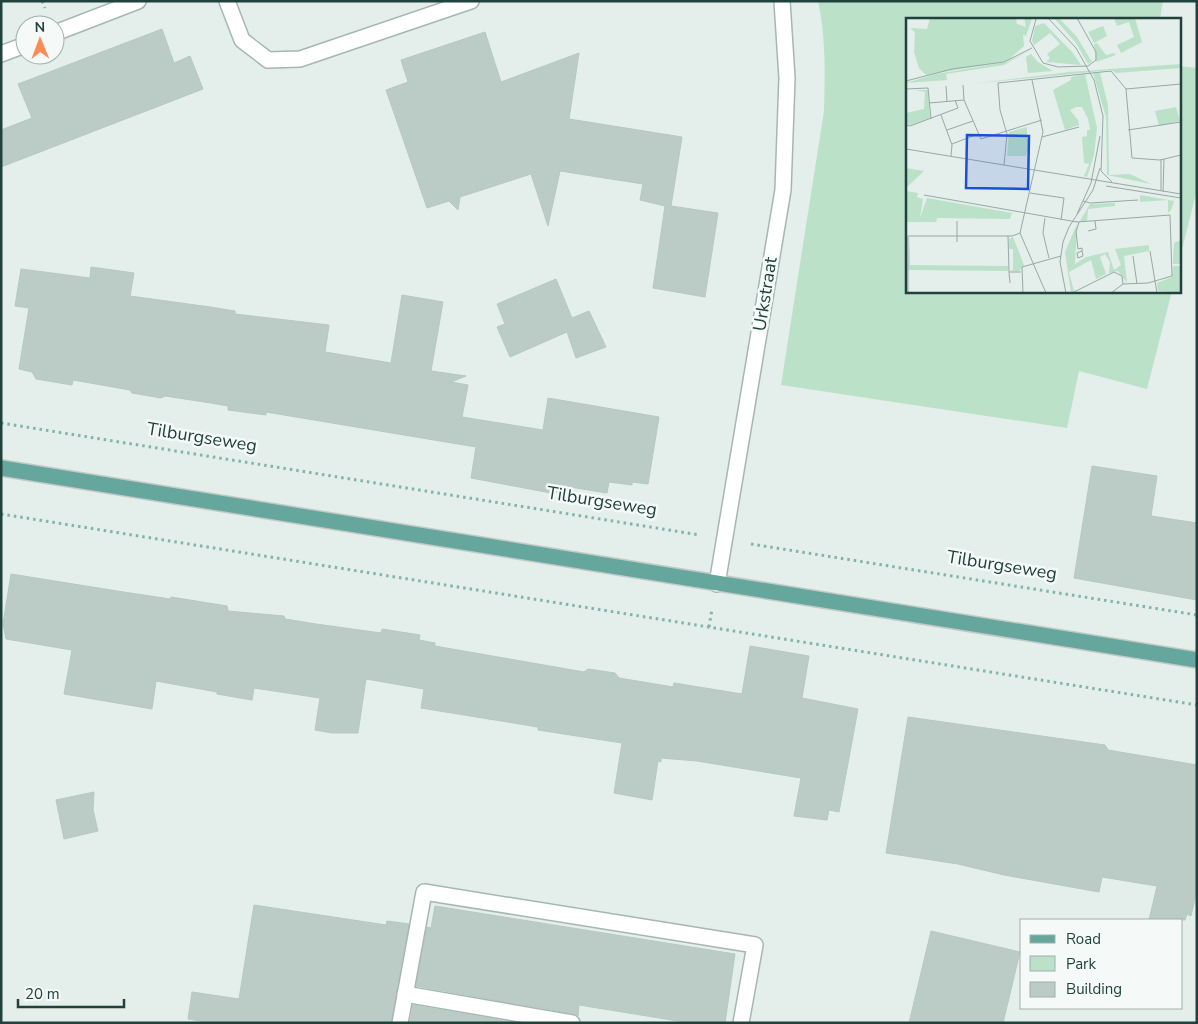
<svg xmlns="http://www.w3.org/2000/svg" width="1198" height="1024" font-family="'Nunito Sans',sans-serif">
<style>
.green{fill:#bbe1c9}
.building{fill:#bbccc7;stroke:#b5c9c2}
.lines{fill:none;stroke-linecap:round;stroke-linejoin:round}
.minor-casing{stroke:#a6b7b3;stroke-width:18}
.major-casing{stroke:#c1cac8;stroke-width:18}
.path{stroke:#82b4a9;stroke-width:3;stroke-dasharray:2.5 4;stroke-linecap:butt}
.minor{stroke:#fff;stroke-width:15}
.major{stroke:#65a79c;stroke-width:15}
.labels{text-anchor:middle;stroke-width:5;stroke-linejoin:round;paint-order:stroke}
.street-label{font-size:18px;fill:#21423c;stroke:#f5faf8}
.inset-road{fill:none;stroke:#96a9a5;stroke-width:1}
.view{fill:#1d4ed8;fill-opacity:0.15;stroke:#1d4ed8;stroke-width:2.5}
.inset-edge{fill:none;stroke:#21423c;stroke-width:2.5}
</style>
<rect width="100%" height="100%" fill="#e4eeeb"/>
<g class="green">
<path d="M 818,1 L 1163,1 L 1160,19 L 907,19 L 907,291 L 1172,291 L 1147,389 L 1079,371 L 1067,428 L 781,385 L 824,111 C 825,74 826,37 818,1 Z"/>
<path d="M 1179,66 L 1197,68 L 1197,190 L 1179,261 Z"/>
</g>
<g class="building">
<path d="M 162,29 L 174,63 L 190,56 L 203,89 L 1,167 L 1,130 L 32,118 L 18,84 Z"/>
<path d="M 485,32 L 501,82 L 579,53 L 569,119 L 682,137 L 671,206 L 718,213 L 705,297 L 653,288 L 665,206 L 640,200 L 643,184 L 560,171 L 548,226 L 531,174 L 460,197 L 458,210 L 449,201 L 427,208 L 386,90 L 408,82 L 401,60 Z"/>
<path d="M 91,267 L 134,273 L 130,296 L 210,307 L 235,311 L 235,314 L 329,325 L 325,352 L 391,363 L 402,295 L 443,302 L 431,371 L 466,376 L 451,382 L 468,385 L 462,417 L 543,430 L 548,398 L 659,417 L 648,484 L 632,482 L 632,485 L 609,482 L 607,493 L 570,487 L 569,495 L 551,491 L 551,493 L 471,478 L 476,447 L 266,412 L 266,415 L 228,410 L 228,406 L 211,403 L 165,396 L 161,398 L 132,393 L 130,390 L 73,380 L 72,385 L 36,379 L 32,372 L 19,369 L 29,308 L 15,306 L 21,269 L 90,278 Z"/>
<path d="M 556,279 L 572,318 L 589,311 L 606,347 L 576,358 L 567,332 L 510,357 L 497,327 L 505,324 L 497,304 Z"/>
<path d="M 1092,466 L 1157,476 L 1151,516 L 1197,523 L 1197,600 L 1074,578 Z"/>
<path d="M 11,574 L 117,591 L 170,599 L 171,597 L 227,606 L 228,611 L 284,616 L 285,619 L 316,624 L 381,633 L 382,629 L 420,635 L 419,640 L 435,643 L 435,646 L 584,672 L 588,669 L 615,673 L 619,678 L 673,687 L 674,683 L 742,694 L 750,646 L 809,656 L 802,698 L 858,709 L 839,812 L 829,810 L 827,820 L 794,816 L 801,778 L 697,761 L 661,758 L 661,762 L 658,761 L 652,800 L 614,793 L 622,743 L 538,730 L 538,727 L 421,708 L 424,689 L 366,679 L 358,733 L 332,733 L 315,730 L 320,698 L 254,688 L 252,700 L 217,694 L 217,692 L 156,681 L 152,709 L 64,694 L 72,650 L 6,639 L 3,624 Z"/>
<path d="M 908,717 L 1105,745 L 1108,750 L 1197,765 L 1197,890 L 1191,916 L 1187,914 L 1185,920 L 1149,920 L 1157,886 L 1102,877 L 1099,892 L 1004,875 L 958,864 L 886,853 Z"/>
<path d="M 94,792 L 93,810 L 98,831 L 64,839 L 56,800 Z"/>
<path d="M 254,905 L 386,925 L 387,921 L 409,924 L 391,1023 L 213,1023 L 188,1019 L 192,992 L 239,999 Z"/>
<path d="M 435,906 L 735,954 L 725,1023 L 690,1023 L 579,1005 L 578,1016 L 574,1014 L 416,986 L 427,927 L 431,928 Z"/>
<path d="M 931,931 L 1020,952 L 1003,1023 L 909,1023 Z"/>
<path d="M 413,1005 L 516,1023 L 410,1023 Z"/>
</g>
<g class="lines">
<defs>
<g id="minor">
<path d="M 227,1 L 242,40 L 268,60 L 300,59 L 471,1"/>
<path d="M 55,33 L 138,1"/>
<path d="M 1,54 L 25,45"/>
<path d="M 717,584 L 783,190 L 787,78 L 782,1"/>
<path d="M 405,994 L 572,1023"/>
<path d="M 400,1023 L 424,892 L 755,945 L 741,1023"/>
</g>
<path id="major" d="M 1,468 L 1197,660"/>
</defs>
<use href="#minor" class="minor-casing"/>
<use href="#major" class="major-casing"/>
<g class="path">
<path d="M 42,1 L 45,8"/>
<path d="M 1,423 L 700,535"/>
<path d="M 1,514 L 1197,705"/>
<path d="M 751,544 L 1197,615"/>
<path d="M 709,627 L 712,609"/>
</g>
<use href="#minor" class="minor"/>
<use href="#major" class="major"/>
</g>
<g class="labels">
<g class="street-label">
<text transform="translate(765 294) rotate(-81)" y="6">Urkstraat</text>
<text transform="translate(202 437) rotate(9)" y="6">Tilburgseweg</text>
<text transform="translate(602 501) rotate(9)" y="6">Tilburgseweg</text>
<text transform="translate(1002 565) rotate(9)" y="6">Tilburgseweg</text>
</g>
</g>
<g transform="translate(906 18)">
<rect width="275" height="275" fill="#e4eeeb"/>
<path d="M 24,0 L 110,0 L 111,6 L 120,9 L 118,0 L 126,0 L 120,18 L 117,17 L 118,28 L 101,43 L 20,57 L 13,50 L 8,34 L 9,14 L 4,10 L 21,11 ZM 148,0 L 153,0 L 171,19 L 186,44 L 182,46 L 170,25 ZM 208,0 L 229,0 L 236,24 L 215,35 L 211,27 L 228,19 L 223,4 L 211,8 ZM 138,5 L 167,35 L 175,47 L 140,44 L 144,40 L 141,36 L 154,26 L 144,15 L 128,27 L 126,23 L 129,8 ZM 197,8 L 201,18 L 188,25 L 182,14 ZM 191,25 L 200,37 L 208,35 L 210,37 L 190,44 L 188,26 ZM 124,32 L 98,47 L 40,56 L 41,62 L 0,65 L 30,56 L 101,44 ZM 125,36 L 132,44 L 147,53 L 122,55 L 120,39 ZM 275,46 L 275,50 L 210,55 L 205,52 L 65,66 L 163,54 ZM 187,55 L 194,55 L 202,87 L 203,157 L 224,156 L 245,166 L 201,157 L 200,99 ZM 179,56 L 191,110 L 188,137 L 181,159 L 178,158 L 183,146 L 178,145 L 176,119 L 181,118 L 181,112 L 184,112 L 182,101 L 176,89 L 170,89 L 164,92 L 172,102 L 173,107 L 159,112 L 147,72 L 165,62 L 165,59 ZM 9,72 L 22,72 L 24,100 L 5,107 L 0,106 L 0,95 L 18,91 L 19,74 ZM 270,89 L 274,103 L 253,108 L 249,93 ZM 121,109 L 121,121 L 124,122 L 120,138 L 101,138 L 103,114 ZM 0,150 L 18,153 L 0,170 ZM 0,173 L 12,175 L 11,179 L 17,181 L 14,200 L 21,180 L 106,195 L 104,201 L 31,200 L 30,204 L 0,204 ZM 234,177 L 268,183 L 265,192 L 262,195 L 262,182 L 234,184 ZM 209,185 L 209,188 L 182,191 L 181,203 L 174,203 L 184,186 ZM 171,206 L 169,246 L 180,239 L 202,234 L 208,252 L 215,247 L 209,231 L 243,227 L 243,233 L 218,238 L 221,265 L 212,253 L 203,255 L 204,244 L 199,236 L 194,239 L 200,256 L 190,261 L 185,242 L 163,254 L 168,273 L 165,275 L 159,234 ZM 4,219 L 4,247 L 102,248 L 102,253 L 2,252 ZM 107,219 L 118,247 L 113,253 L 104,253 L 107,252 L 107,231 L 103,231 L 103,221 ZM 275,222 L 275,246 L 267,246 L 268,225 ZM 267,248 L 275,248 L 275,275 L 252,273 L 251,265 L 266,259 Z" fill="#bbe1c9"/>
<path class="inset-road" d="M 142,0 L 170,30 L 188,62 L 197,98 L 195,153 L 206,164M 130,1 L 124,23 L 137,45 L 152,49 L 182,48 L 190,42 L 190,34 L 171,0M 126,62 L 137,114 L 114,215 L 140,275M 0,63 L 46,51 L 98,44 L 126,30M 275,66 L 220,71 L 226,140 L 254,142 L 275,137M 57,67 L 58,82 L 75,121 L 136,102M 40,68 L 41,83M 0,71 L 22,70 L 25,101M 23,85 L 58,82M 35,97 L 46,127 L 45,138M 0,107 L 4,108 L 52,90 L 49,82M 41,112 L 67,103M 222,112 L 275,104M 136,119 L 173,109M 46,126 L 72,116M 0,131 L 275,176M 98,147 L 101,116 L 94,92 L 92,65 L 205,53 L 220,71M 185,165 L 194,118M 200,168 L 275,180M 255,173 L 255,141M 257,174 L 258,141M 124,175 L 158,180 L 155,202M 18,177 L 171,204 L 264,197 L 266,258 L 242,265 L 217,266 L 205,275M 177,183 L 184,185 L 232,182M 171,196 L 185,165M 139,200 L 137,215 L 143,240M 51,203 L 51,224M 173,204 L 170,214 L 172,231 L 176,230 L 176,233 L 177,238 L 172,240 L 171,235 L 176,233M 182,213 L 190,211 L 189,203M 102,218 L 103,254M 244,233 L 251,275M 227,238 L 231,266M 104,265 L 103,254 L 115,254M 2,275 L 2,218 L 106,218 L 114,215M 117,275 L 116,249 L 155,238M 160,275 L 154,244 L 157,224 L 163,209 L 187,172 L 194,150M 166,275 L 208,254 L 216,258 L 217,266"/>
<path class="view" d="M 61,117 L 123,118 L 122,171 L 60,170 Z"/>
<rect width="275" height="275" class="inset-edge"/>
</g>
<rect width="1198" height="1024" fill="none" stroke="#21423c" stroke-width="5"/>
<rect x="1020" y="919" width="162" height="90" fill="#f5faf8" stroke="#a0b0ad"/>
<rect x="1030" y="935" width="25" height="8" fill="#65a79c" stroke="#a0b0ad"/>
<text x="1066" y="944" font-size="15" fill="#21423c">Road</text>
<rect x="1030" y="956" width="25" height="15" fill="#bbe1c9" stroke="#a0b0ad"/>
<text x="1066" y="969" font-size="15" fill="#21423c">Park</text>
<rect x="1030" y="982" width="25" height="15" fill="#bbccc7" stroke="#a0b0ad"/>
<text x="1066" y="994" font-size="15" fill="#21423c">Building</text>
<g transform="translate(40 40) rotate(359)"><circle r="24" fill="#f5faf8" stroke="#a0b0ad"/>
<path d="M0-4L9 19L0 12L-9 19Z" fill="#fc8c54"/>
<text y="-8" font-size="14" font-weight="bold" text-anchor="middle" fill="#21423c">N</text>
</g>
<path d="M18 999v8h106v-8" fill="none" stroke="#21423c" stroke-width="2.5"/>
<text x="25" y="999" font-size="15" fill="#21423c" stroke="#f5faf8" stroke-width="4" paint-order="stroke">20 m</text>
</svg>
